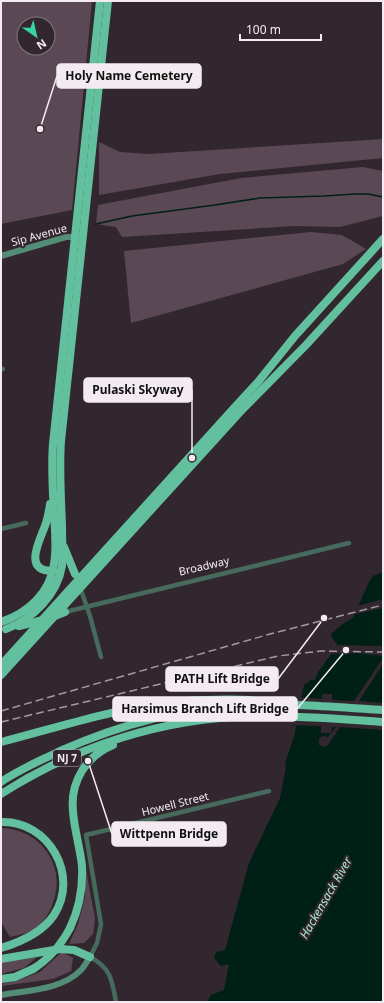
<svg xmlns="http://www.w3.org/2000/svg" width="384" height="1003" font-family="'Noto Sans',sans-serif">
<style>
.green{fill:#5a4955;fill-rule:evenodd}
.water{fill:#001f15}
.pier{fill:#33272f}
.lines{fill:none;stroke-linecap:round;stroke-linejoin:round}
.stream{stroke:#001f15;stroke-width:1.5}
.street{stroke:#466a5c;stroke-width:4.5}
.secondary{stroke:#538c77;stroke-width:6}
.highway{stroke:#62c09e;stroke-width:8}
.rail{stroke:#a399a0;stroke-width:1.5;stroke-dasharray:8 4;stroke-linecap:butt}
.highway-bridge{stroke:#62c09e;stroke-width:8}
.labels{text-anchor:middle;stroke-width:4;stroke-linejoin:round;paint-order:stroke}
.shield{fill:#33272f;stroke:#b9b0b7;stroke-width:1}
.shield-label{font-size:10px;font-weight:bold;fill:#f3ebf1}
.street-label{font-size:11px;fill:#f3ebf1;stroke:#33272f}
.water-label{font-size:12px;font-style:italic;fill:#a9e8ce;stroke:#33272f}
.leader{fill:none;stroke:#f3ebf1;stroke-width:1.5}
.callout-dot{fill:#f3ebf1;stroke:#33272f;stroke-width:1.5}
.callout{fill:#f3ebf1;stroke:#f3ebf1;stroke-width:1.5}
.callout-label{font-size:12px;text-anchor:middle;font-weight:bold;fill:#111}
</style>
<rect width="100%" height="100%" fill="#33272f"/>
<g class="green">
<path d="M 1,1 L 92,1 L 72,210 L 1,224 ZM 24,24 L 48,24 L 48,48 L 24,48 Z"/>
<path d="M 383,139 L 383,158 L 220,174 L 99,195 L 99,142 L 120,152 L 149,154 Z"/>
<path d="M 363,167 L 383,171 L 383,216 L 340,227 L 295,226 L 122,237 L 116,227 L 96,224 L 98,205 L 241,178 Z"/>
<path d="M 311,232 L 342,235 L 366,249 L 343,264 L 131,323 L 124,251 Z"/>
<path d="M 1,828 C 43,829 69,870 51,908 C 47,917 40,927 31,931 C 25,934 17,935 10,937 L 1,922 Z"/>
<path d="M 85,864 L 95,919 L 93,934 L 84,943 L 69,944 L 78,924 L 85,897 Z"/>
<path d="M 62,952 L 73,958 L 71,971 L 53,979 L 1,986 L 1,984 L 19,980 L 40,972 Z"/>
<path d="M 37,957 L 24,968 L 1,974 L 1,963 Z"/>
</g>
<path class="water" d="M 383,572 L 383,998 L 380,1002 L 207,1002 L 211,995 L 224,990 L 229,964 L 221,966 L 214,958 L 216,952 L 225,950 L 249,863 L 280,798 L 286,767 L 285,763 L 294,737 L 296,726 L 281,724 L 302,695 L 304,685 L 311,680 L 315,680 L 318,672 L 338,645 L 335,642 L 331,636 L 332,633 L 344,623 L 353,618 L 369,582 L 373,576 Z"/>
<g class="pier">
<path d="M 383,599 L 383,608 L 352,615 L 357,606 Z"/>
<path d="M 335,645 L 383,646 L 383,656 L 357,653 L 329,654 Z"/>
<path d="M 383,658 L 383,664 L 359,701 L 383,703 L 383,730 L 340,727 L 328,745 L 324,747 L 319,745 L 319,738 L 323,736 L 328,737 L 336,727 L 332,727 L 331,733 L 321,733 L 321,726 L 280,725 L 280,723 L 298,697 L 322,699 L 322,694 L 332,694 L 332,700 L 354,701 Z"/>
</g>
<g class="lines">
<path class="stream" d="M 96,224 L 132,216 L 215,205 L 260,198 L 324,196 L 355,194 L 368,194 L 383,197"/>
<g class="street">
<path d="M 1,369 L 3,369"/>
<path d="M 1,529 L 26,523"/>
<path d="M 80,587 L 90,616 L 101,657"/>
<path d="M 65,612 L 349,543"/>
<path d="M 116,1002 C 112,980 111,968 90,957 L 97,943 L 101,924 L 86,835 L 269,791"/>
</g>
<g class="secondary">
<path d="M 1,256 L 66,237 L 79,237"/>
<path d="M 1,995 C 27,990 62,990 81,970 C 85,966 87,961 90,957"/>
</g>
<g class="highway">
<path d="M 50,504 C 49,511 48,517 46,523 C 41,539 21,571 53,571"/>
<path d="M 64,547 L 75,574"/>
<path d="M 1,622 C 28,613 50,593 54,564 C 57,548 55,531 54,515 C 53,491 51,468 53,444 L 100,1"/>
<path d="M 19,626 L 47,619 L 65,612"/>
<path d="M 6,629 C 33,619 57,595 62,566 C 63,553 62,539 62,526 C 61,497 59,469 61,441 L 108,1"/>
<path d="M 1,665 L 23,641"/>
<path d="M 1,742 C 55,728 108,711 163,703 C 192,700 222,699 251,700"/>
<path d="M 1,782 C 20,769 40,761 60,751 C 119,725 179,708 244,705 C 290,703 337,707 383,710"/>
<path d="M 1,794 C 76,746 163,718 253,716 C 296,715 340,719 383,722"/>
<path d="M 1,822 C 48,820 80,875 54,915 C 42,933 21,942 1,948"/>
<path d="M 70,928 C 79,909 83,887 82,866 C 80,847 74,829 73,811 C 70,782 86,756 113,745"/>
<path d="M 1,959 L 60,949 L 74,950 L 90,957"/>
<path d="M 1,979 L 15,977 L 33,969"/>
</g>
<g class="rail">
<path d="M 1,711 L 270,634 L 383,605"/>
<path d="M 1,722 L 278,656 L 321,651 L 383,652"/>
</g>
<g class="highway-bridge">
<path d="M 23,641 L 235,407 L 258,382 L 295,336 L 383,239"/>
<path d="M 1,675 L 240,412 L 306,345 L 383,261"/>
<path d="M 33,969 C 49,959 61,945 70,928"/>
</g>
</g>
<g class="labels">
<rect class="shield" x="53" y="750" width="28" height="16" rx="3"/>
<g class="shield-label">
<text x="67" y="762">NJ 7</text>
</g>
<g class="street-label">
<text transform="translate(39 235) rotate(-15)" y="4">Sip Avenue</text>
<text transform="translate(204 566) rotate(-13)" y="4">Broadway</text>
<text transform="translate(175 804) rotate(-14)" y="4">Howell Street</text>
</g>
<g class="water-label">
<text transform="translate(326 898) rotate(-60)" y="4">Hackensack River</text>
</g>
</g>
<path class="leader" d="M40 129L57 76M192 458L192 390M324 618L278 679M346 650L297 709M88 761L112 834"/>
<g class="callout-dot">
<circle cx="40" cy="129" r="4"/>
<circle cx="192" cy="458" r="4"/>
<circle cx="324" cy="618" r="4"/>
<circle cx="346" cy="650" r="4"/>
<circle cx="88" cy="761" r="4"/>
</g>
<g class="callout">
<rect x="57" y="64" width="144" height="24" rx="4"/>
<rect x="84" y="378" width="108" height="24" rx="4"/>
<rect x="166" y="667" width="112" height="24" rx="4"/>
<rect x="113" y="697" width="184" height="24" rx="4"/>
<rect x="112" y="822" width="114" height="24" rx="4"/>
</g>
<g class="callout-label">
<text x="129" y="80">Holy Name Cemetery</text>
<text x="138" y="394">Pulaski Skyway</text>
<text x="222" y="683">PATH Lift Bridge</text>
<text x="205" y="713">Harsimus Branch Lift Bridge</text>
<text x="169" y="838">Wittpenn Bridge</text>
</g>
<rect width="384" height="1003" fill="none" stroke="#f3ebf1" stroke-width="4"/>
<g transform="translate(36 36) rotate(146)"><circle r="19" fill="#33272f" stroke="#80757d"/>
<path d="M0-3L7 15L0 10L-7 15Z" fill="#39d4a5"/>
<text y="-6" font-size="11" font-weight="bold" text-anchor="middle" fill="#f3ebf1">N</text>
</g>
<path d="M240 34v6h81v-6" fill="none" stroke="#f3ebf1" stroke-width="2"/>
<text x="246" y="34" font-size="12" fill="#f3ebf1" stroke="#33272f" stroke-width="3" paint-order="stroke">100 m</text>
</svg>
